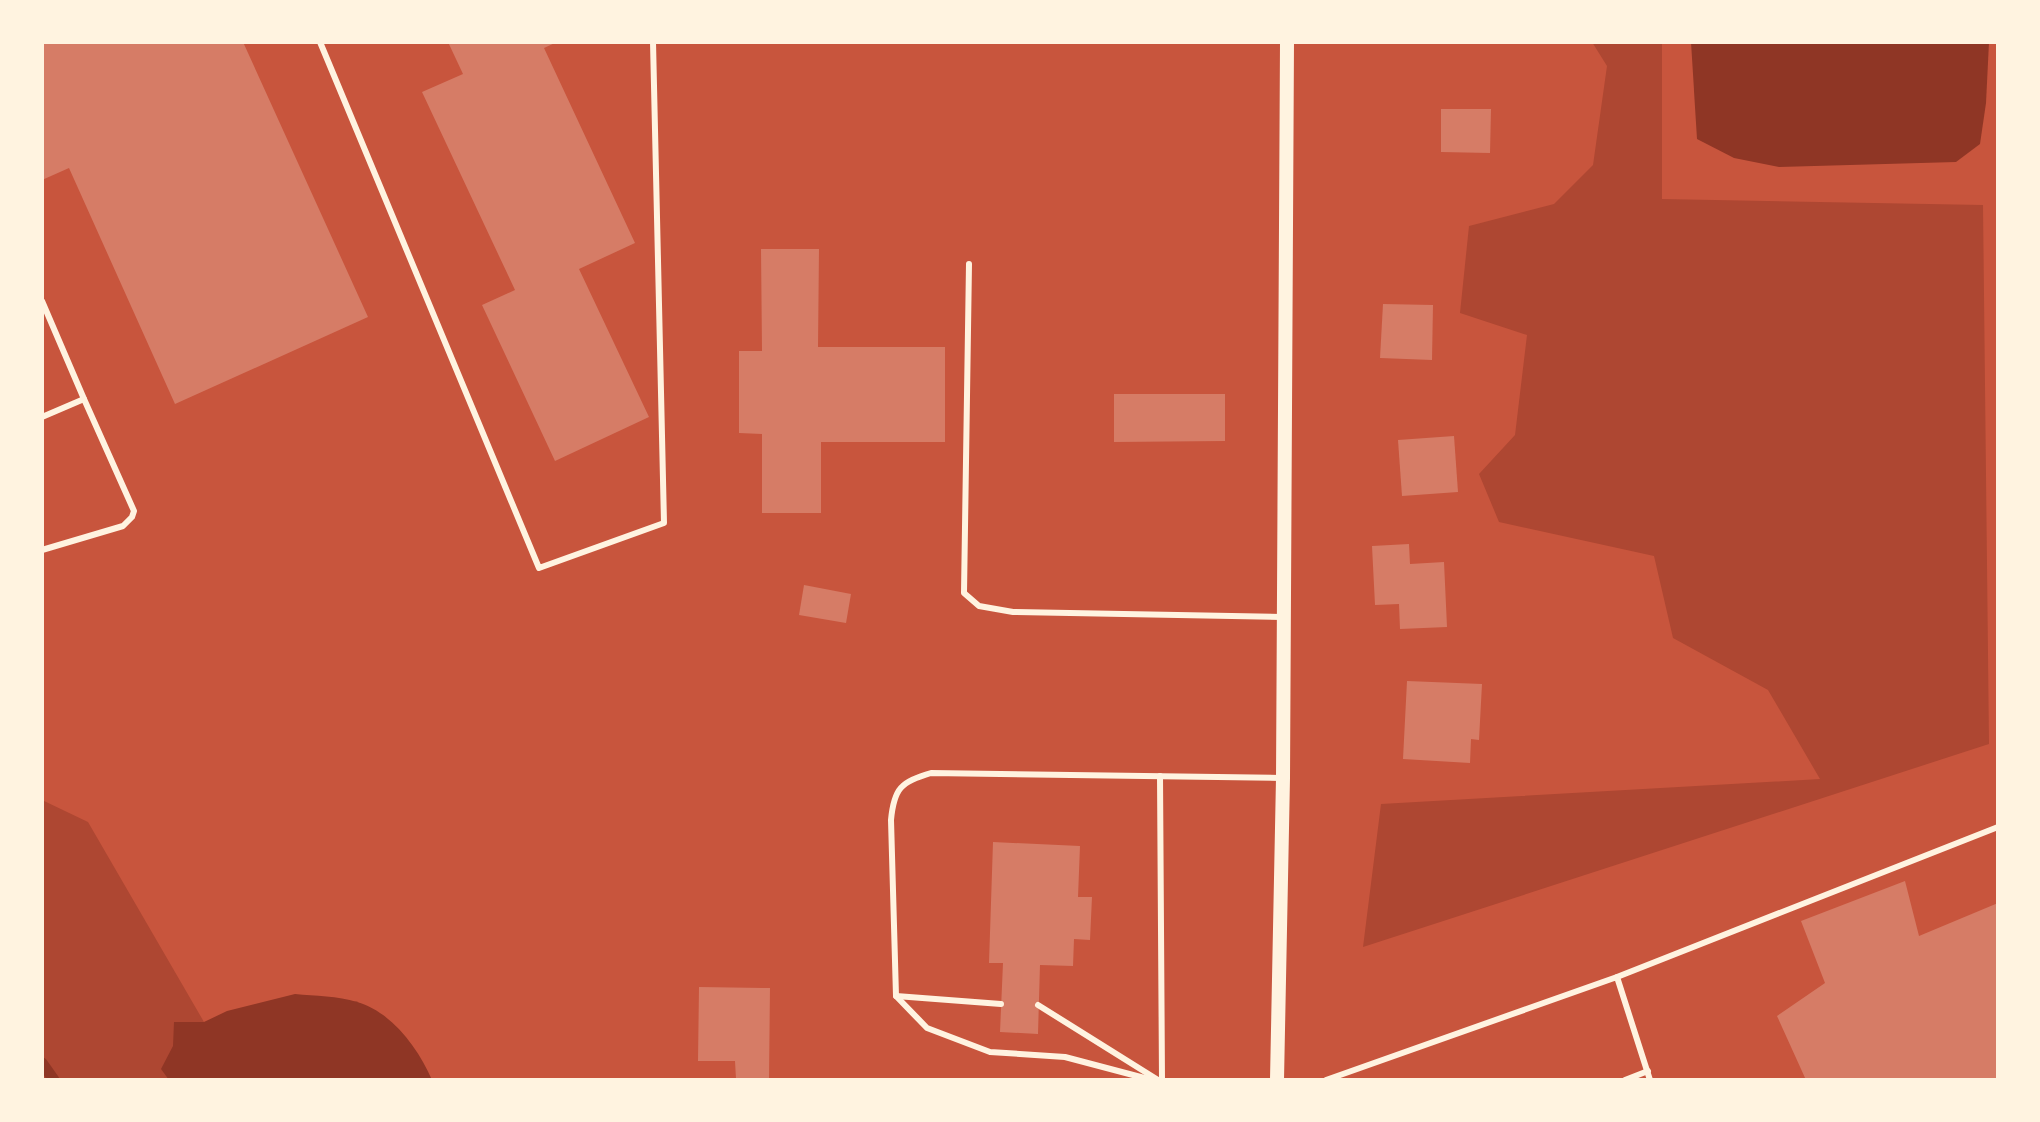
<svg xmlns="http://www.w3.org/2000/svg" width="2040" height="1122" font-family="Arial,sans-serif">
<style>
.green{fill:#ae4732}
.water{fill:#8f3625}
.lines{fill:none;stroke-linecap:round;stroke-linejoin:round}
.stream{stroke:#8f3625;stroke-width:11}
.building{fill:#d67c66}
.service{stroke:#fff3e0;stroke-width:6}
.tertiary{stroke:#fff3e0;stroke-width:14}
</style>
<rect width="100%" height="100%" fill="#c8553d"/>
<g class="green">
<path d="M 1592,42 L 1662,42 L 1662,199 L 1983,205 L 1989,744 L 1363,947 L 1381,804 L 1820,779 L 1768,690 L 1673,638 L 1654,556 L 1499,522 L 1479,474 L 1515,435 L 1527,335 L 1460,313 L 1469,226 L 1554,204 L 1593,165 L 1607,66 Z"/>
<path d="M 42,800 L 88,822 L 204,1022 L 357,1001 L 430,1080 L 42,1080 Z"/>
</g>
<g class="water">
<path d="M 1691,42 L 1989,42 L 1986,103 L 1980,144 L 1956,162 L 1779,167 L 1734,158 L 1697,139 Z"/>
<path d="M 295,994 C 315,996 338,996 357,1002 C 392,1012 418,1048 432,1080 L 169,1080 L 161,1069 L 173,1046 L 174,1022 L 204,1022 L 227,1011 Z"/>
</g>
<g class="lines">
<path class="stream" d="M 42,1063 L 54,1080"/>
</g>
<g class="building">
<path d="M 42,42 L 243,42 L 368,317 L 175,404 L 69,168 L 42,180 Z"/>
<path d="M 448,42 L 557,42 L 544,48 L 635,243 L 579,269 L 649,417 L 555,461 L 482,305 L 515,290 L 422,92 L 463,74 Z"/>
<path d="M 1441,109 L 1491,109 L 1490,153 L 1441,152 Z"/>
<path d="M 761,249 L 819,249 L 818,347 L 945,347 L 945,442 L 821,442 L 821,513 L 762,513 L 762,434 L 739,433 L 739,351 L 762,351 Z"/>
<path d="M 1383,304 L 1433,305 L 1432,360 L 1380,358 Z"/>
<path d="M 1114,394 L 1225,394 L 1225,441 L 1114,442 Z"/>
<path d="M 1454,436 L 1458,492 L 1402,496 L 1398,440 Z"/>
<path d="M 1409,544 L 1410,564 L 1444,562 L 1447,627 L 1400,629 L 1399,604 L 1375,605 L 1372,546 Z"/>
<path d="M 804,585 L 851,594 L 846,623 L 799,615 Z"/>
<path d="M 1407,681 L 1482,684 L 1479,740 L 1471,739 L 1470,763 L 1403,759 Z"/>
<path d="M 993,842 L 1080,846 L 1078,897 L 1092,897 L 1090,940 L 1074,939 L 1073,966 L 1040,965 L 1038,1034 L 1000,1032 L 1003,963 L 989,963 Z"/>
<path d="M 1905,881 L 1919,936 L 1998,903 L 1998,1080 L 1806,1080 L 1777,1016 L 1825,983 L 1801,921 Z"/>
<path d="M 699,987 L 770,988 L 769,1079 L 736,1079 L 735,1061 L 698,1061 Z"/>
</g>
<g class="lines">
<g class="service">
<path d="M 320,42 L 539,568 L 664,523 L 653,42"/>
<path d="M 969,264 L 964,593 L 979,606 L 1013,612 L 1282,617"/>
<path d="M 42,301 L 84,399 L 42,417"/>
<path d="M 42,550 L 123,526 L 132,517 L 134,511 L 84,399"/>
<path d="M 1160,776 L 1162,1080"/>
<path d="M 1617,977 L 1998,827"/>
<path d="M 896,996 L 1001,1004"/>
<path d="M 1038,1005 L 1158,1080"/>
<path d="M 1152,1080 L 1065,1057 L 990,1052 L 927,1028 L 896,996 L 891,820 C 894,788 901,782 931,773 L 1281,778"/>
<path d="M 1326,1080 L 1617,977 L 1650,1080"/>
<path d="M 1625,1080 L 1648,1071"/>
</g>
<path class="tertiary" d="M 1277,1080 L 1283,778 L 1287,42"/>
</g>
<rect width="2040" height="1122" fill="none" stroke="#fff3e0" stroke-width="88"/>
</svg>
